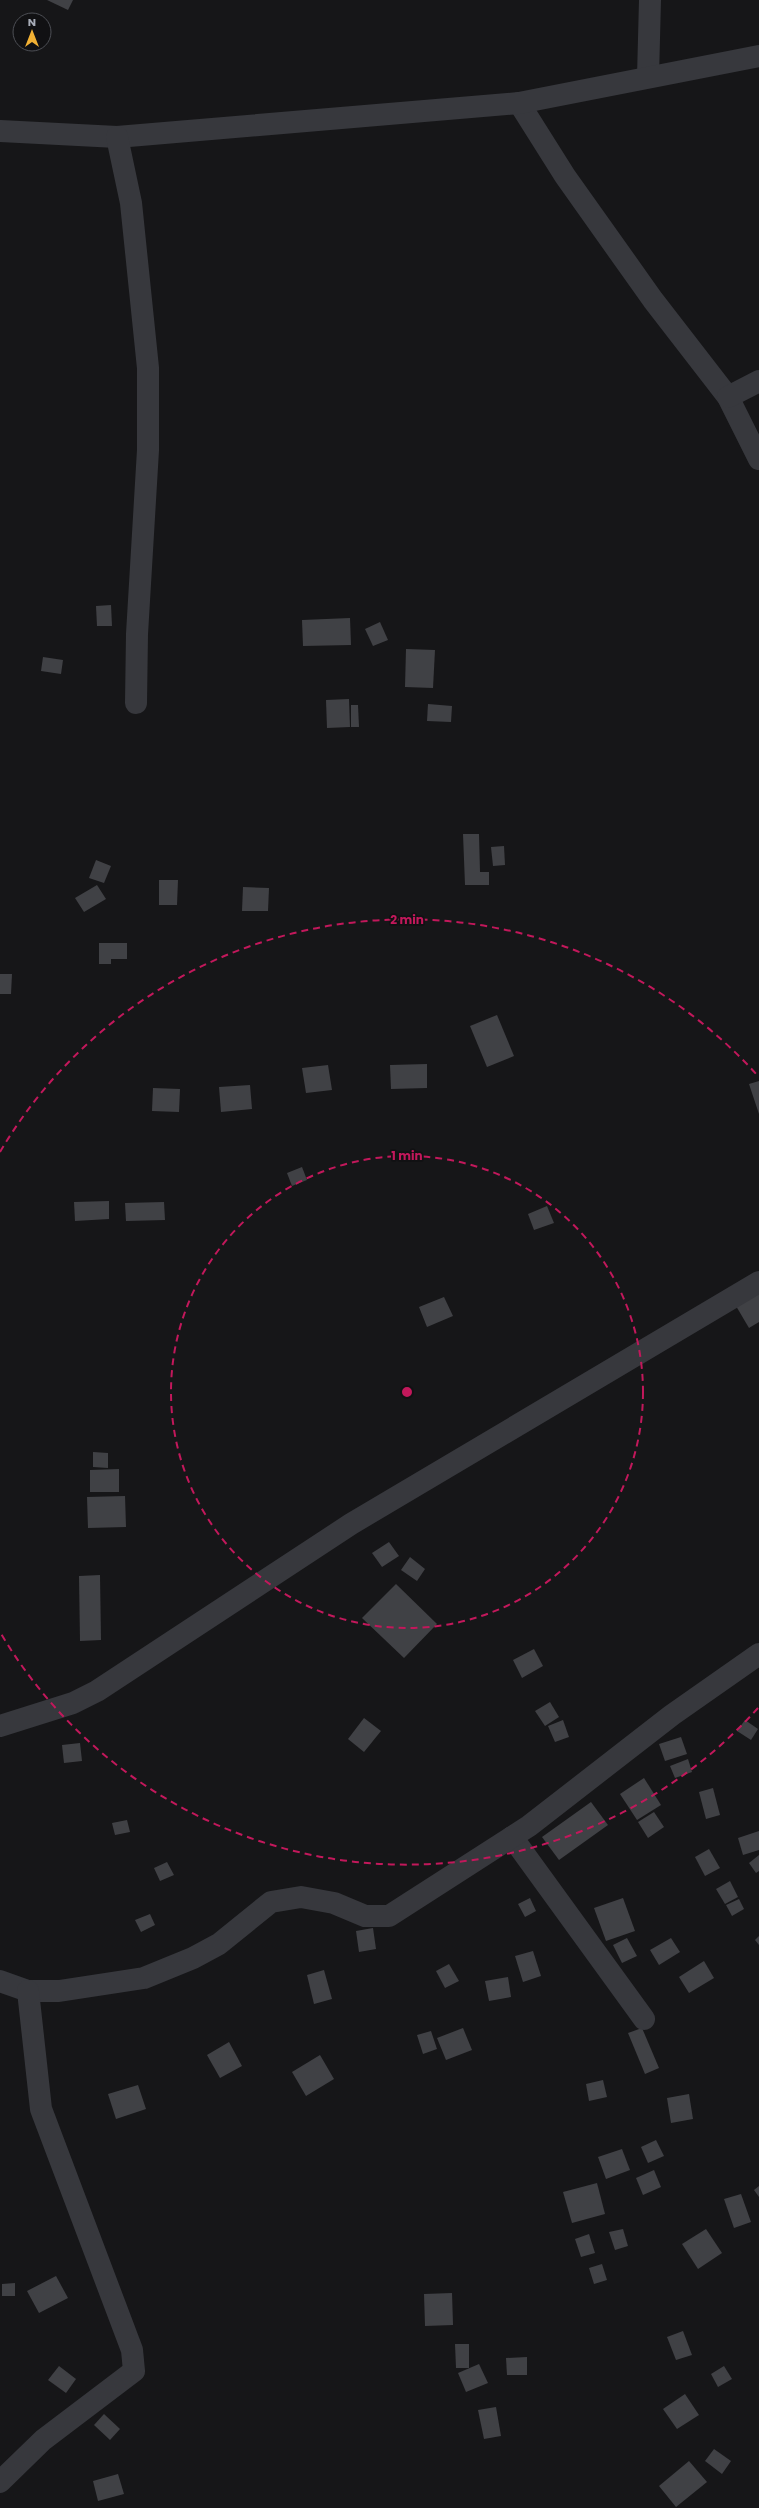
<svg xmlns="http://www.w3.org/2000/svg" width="759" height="2508" font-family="Poppins,sans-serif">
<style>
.building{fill:#404145}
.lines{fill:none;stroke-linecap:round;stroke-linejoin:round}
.minor{stroke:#37383d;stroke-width:22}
.ring{fill:none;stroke:#c2185b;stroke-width:2;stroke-dasharray:7 5}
.centre{fill:#c2185b;stroke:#111113;stroke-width:2}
.ring-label{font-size:12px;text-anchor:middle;font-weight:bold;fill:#c2185b;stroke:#111113;stroke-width:3.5;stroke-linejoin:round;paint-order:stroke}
</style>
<rect width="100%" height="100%" fill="#161618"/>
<g class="building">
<path d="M 47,0 L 73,0 L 68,10 Z"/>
<path d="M 111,605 L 112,626 L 97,626 L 96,606 Z"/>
<path d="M 350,618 L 351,645 L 303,646 L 302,620 Z"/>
<path d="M 380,622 L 388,640 L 373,646 L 365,629 Z"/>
<path d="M 406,649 L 435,650 L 433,688 L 405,687 Z"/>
<path d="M 43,657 L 63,660 L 61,674 L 41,671 Z"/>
<path d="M 349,699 L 350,727 L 327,728 L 326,700 Z"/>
<path d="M 428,704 L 452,706 L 451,722 L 427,721 Z"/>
<path d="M 351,705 L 358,705 L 359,727 L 351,727 Z"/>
<path d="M 463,834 L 479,834 L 480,872 L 489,872 L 489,885 L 465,885 Z"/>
<path d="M 504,846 L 505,865 L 493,866 L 491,847 Z"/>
<path d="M 96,860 L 111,866 L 104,883 L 89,878 Z"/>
<path d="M 159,880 L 178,880 L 177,905 L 159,905 Z"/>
<path d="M 97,885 L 106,899 L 84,912 L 75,898 Z"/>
<path d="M 243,887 L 269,888 L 268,911 L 242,911 Z"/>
<path d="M 99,943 L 127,943 L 127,959 L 111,959 L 111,964 L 99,964 Z"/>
<path d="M 0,974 L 12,974 L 11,994 L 0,994 Z"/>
<path d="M 497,1015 L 514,1056 L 487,1067 L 470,1026 Z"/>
<path d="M 427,1064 L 427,1088 L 391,1089 L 390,1065 Z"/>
<path d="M 328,1065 L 332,1090 L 306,1093 L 302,1068 Z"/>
<path d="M 759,1081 L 759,1114 L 749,1084 Z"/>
<path d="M 250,1085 L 252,1109 L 221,1112 L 219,1087 Z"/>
<path d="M 153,1088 L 180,1089 L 179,1112 L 152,1111 Z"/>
<path d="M 302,1167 L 307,1180 L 292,1186 L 287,1173 Z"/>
<path d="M 109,1201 L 109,1219 L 75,1221 L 74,1202 Z"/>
<path d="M 164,1202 L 165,1220 L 126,1221 L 125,1203 Z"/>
<path d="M 547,1206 L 554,1223 L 534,1230 L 528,1214 Z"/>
<path d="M 759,1293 L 759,1322 L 749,1328 L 736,1306 Z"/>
<path d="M 444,1297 L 453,1316 L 427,1327 L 419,1307 Z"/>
<path d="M 93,1452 L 108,1453 L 108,1468 L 93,1467 Z"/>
<path d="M 119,1469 L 119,1492 L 90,1492 L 90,1470 Z"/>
<path d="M 125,1496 L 126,1527 L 88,1528 L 87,1497 Z"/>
<path d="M 389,1542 L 399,1556 L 382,1567 L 372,1553 Z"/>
<path d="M 410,1557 L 425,1569 L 417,1581 L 401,1570 Z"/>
<path d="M 100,1575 L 101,1640 L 80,1641 L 79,1576 Z"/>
<path d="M 396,1584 L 437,1624 L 404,1658 L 362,1618 Z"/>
<path d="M 534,1649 L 543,1666 L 522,1678 L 513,1660 Z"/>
<path d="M 550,1702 L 559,1717 L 545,1726 L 535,1711 Z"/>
<path d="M 364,1718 L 381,1731 L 364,1752 L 348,1739 Z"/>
<path d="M 563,1720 L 569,1737 L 555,1742 L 548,1726 Z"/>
<path d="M 745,1720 L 758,1729 L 751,1740 L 737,1731 Z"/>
<path d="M 681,1737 L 687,1754 L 665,1761 L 659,1744 Z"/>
<path d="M 80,1743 L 82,1761 L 64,1763 L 62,1745 Z"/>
<path d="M 688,1759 L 692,1772 L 675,1778 L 670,1766 Z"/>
<path d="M 644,1778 L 661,1805 L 637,1820 L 620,1794 Z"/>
<path d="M 713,1788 L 720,1815 L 706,1819 L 699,1792 Z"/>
<path d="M 591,1802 L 608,1825 L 559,1860 L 542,1837 Z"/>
<path d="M 654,1812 L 664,1827 L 648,1838 L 638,1822 Z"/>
<path d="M 127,1820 L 130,1832 L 115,1835 L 112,1823 Z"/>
<path d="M 759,1831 L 759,1850 L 743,1855 L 738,1838 Z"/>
<path d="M 709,1849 L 720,1868 L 705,1876 L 695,1857 Z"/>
<path d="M 759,1855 L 759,1871 L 756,1873 L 749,1863 Z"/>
<path d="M 167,1862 L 174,1875 L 160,1881 L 154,1868 Z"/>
<path d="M 730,1881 L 738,1897 L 725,1904 L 716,1889 Z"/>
<path d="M 530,1898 L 536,1911 L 525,1917 L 518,1904 Z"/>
<path d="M 623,1898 L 635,1931 L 606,1941 L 594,1908 Z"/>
<path d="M 739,1899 L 744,1909 L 732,1916 L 726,1905 Z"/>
<path d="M 150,1914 L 155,1925 L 141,1932 L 135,1920 Z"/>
<path d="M 373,1928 L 376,1949 L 359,1952 L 356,1931 Z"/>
<path d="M 759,1936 L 759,1945 L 755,1940 Z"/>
<path d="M 627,1938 L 637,1956 L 622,1963 L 613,1945 Z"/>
<path d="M 671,1938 L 680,1952 L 659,1965 L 650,1950 Z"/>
<path d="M 533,1951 L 541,1976 L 523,1982 L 515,1956 Z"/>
<path d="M 704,1961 L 714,1978 L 689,1993 L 679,1977 Z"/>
<path d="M 449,1964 L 459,1981 L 445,1988 L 436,1971 Z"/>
<path d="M 324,1970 L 332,1999 L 314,2004 L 307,1975 Z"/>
<path d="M 508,1977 L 511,1997 L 489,2001 L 485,1981 Z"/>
<path d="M 463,2028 L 472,2050 L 446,2060 L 437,2038 Z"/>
<path d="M 642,2028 L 659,2068 L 645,2074 L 628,2033 Z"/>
<path d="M 431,2031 L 437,2049 L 423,2054 L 417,2035 Z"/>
<path d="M 229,2042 L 242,2066 L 220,2078 L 207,2055 Z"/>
<path d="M 320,2055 L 334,2079 L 306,2096 L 292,2072 Z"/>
<path d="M 603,2080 L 607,2097 L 589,2101 L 586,2084 Z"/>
<path d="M 138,2085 L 146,2109 L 116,2119 L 108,2094 Z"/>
<path d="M 689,2094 L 693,2119 L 671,2123 L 667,2098 Z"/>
<path d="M 656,2140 L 664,2156 L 648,2163 L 641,2147 Z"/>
<path d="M 622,2149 L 630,2170 L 606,2179 L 598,2157 Z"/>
<path d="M 654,2170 L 661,2187 L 643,2195 L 636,2178 Z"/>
<path d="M 597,2183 L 605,2214 L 572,2223 L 563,2192 Z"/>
<path d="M 759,2186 L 759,2197 L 754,2190 Z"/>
<path d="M 741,2194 L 751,2222 L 734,2228 L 724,2199 Z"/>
<path d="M 623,2229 L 628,2246 L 615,2250 L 609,2232 Z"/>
<path d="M 706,2229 L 722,2253 L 698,2269 L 682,2244 Z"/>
<path d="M 589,2234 L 595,2253 L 581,2257 L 575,2239 Z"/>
<path d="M 602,2264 L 607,2280 L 594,2284 L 589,2268 Z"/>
<path d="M 56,2276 L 68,2298 L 39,2313 L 27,2291 Z"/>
<path d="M 15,2283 L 15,2296 L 2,2296 L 2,2284 Z"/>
<path d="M 452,2293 L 453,2325 L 425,2326 L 424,2294 Z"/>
<path d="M 683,2331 L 692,2355 L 676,2360 L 667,2337 Z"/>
<path d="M 455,2344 L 469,2344 L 469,2368 L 456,2368 Z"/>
<path d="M 527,2357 L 527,2375 L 507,2375 L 506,2358 Z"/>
<path d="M 479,2364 L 488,2383 L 466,2392 L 458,2373 Z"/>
<path d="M 59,2366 L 76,2379 L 66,2393 L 48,2380 Z"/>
<path d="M 724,2366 L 732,2379 L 718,2387 L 711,2374 Z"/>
<path d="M 685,2394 L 699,2415 L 677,2429 L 663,2409 Z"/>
<path d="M 496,2407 L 501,2436 L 484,2439 L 478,2410 Z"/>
<path d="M 104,2414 L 120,2429 L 110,2440 L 94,2425 Z"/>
<path d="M 714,2449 L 731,2461 L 722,2474 L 705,2461 Z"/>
<path d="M 689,2461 L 707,2482 L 676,2507 L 659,2486 Z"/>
<path d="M 118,2474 L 124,2494 L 98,2501 L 93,2481 Z"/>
</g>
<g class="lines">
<g class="minor">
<path d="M 648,77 L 650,0"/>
<path d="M 519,103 L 565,176 L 653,300 L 728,397 L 759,459"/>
<path d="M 0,131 L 117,137 L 519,103 L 759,56"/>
<path d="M 117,137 L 131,203 L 148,368 L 148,450 L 137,634 L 136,703"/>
<path d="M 728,397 L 759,381"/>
<path d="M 0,1726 L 73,1703 L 97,1691 L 351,1524 L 759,1282"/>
<path d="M 512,1837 L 644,2019"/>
<path d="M 0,1981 L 28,1991 L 59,1991 L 144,1978 L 193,1958 L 219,1944 L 271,1902 L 301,1897 L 334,1903 L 365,1916 L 389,1916 L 529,1826 L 672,1715 L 759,1654"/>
<path d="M 0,2482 L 43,2440 L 134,2371 L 132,2350 L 41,2109 L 28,1991"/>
</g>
</g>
<g class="ring">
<circle cx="407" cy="1392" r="236"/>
<path d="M758 1708A472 472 0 0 1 0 1632M0 1152A472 472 0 0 1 758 1076"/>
</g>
<circle cx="407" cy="1392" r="6" class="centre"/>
<g class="ring-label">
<text x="407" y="924">2 min</text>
<text x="407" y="1160">1 min</text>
</g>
<g transform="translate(32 32)"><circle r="19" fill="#111113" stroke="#4d4f55"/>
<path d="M0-3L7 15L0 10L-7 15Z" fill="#f2b134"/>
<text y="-6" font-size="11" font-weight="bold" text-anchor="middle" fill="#a8adb8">N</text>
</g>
</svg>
